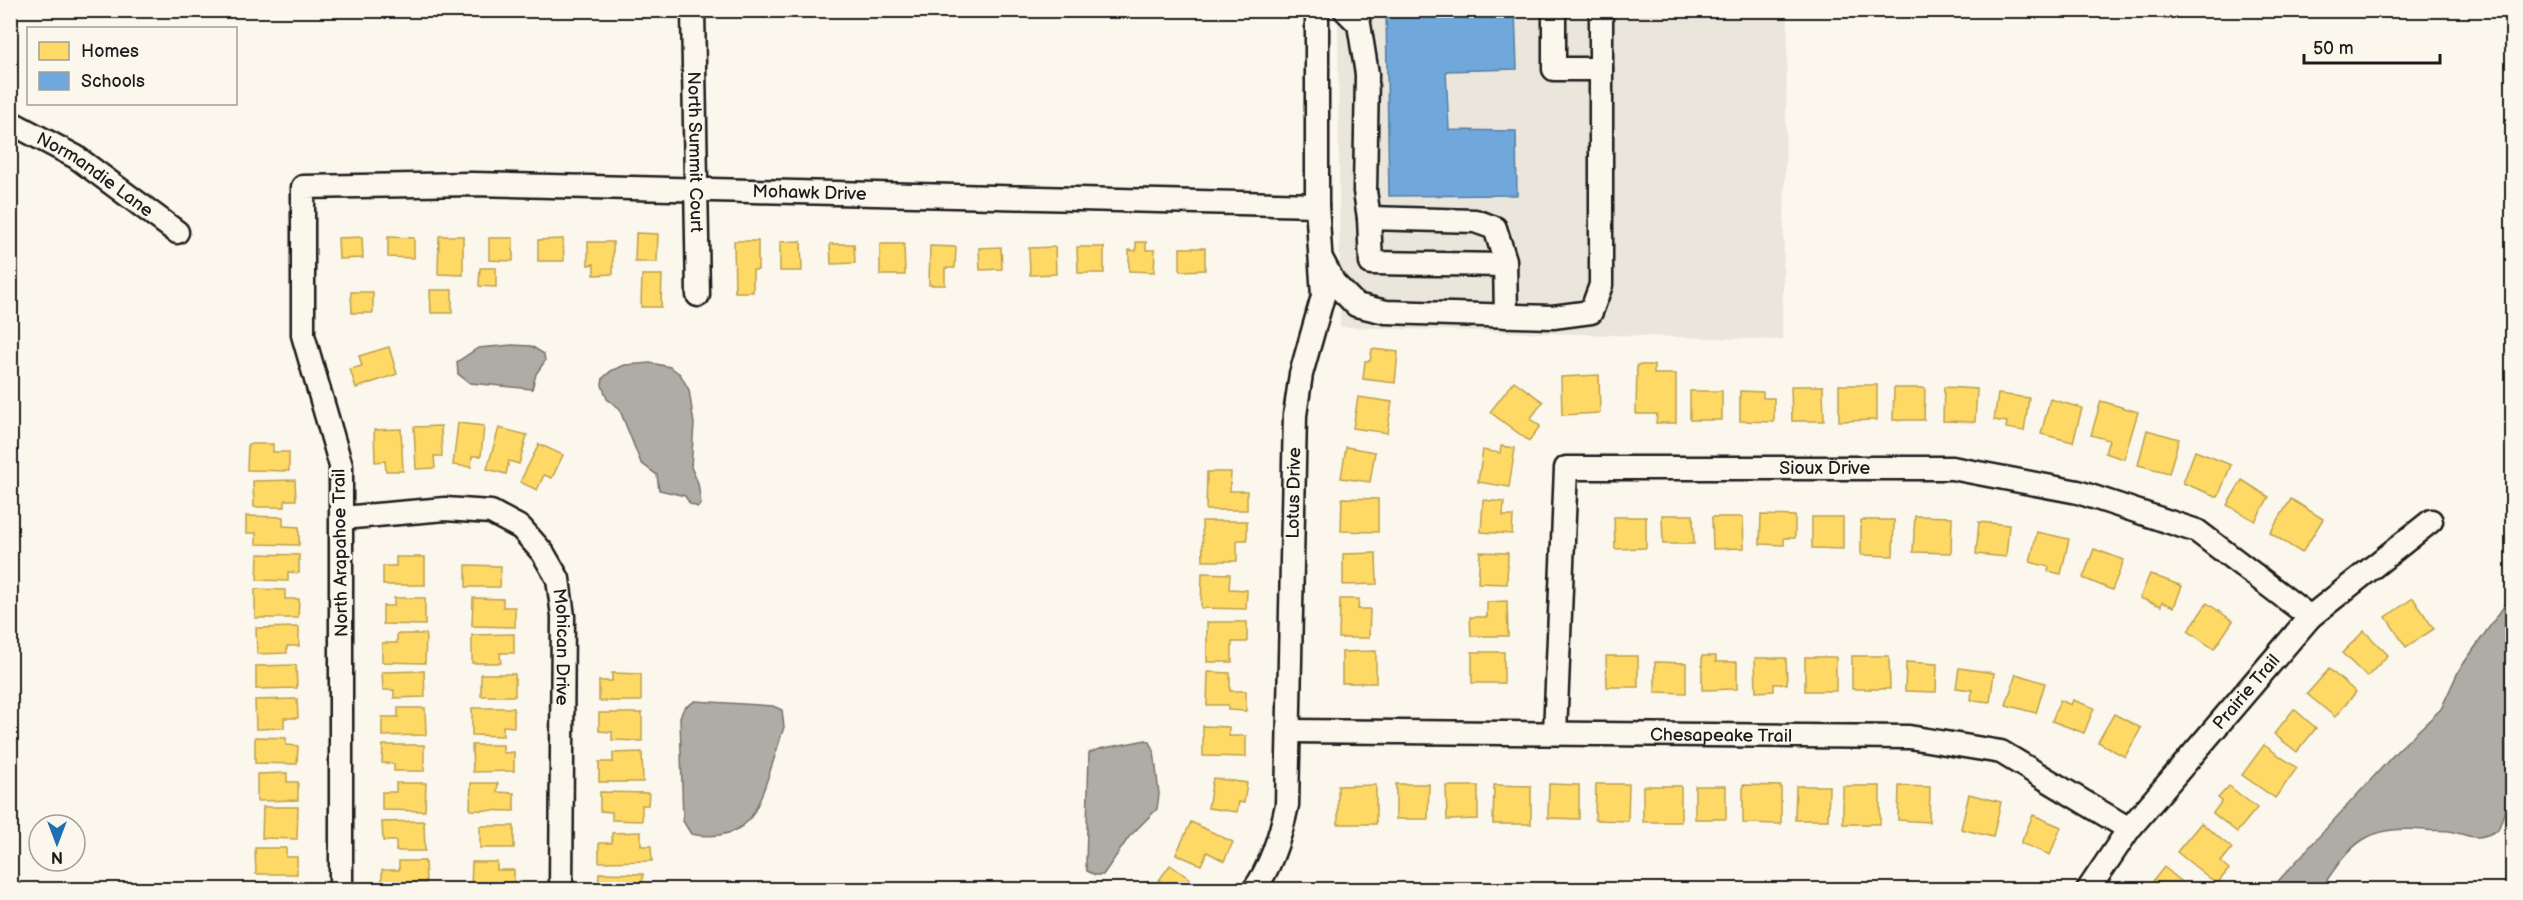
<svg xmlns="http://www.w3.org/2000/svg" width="2523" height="900" font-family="'Balsamiq Sans',sans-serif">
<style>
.built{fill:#eae6dc}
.water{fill:#afaca5;stroke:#74726e;stroke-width:1.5}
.homes{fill:#ffd966;stroke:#bba050;stroke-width:1.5}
.schools{fill:#6fa8dc;stroke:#567ea2;stroke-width:1.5}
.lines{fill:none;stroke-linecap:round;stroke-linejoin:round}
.minor-casing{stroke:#1c1c1c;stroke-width:27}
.minor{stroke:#fbf7ec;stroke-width:22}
.labels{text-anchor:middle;stroke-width:6;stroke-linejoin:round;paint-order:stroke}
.street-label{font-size:18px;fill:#1c1c1c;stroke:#fbf7ec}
</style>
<rect width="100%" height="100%" fill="#fbf7ec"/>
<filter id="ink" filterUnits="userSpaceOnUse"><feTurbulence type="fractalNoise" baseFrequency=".0167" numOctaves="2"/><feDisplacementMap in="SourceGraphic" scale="12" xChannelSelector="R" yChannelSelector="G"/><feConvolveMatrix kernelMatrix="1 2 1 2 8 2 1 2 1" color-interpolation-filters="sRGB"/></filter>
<g filter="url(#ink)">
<path class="built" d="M 1338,11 L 1788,11 L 1782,340 L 1340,327 Z"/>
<g class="water">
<path d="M 512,345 L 531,346 L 544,354 L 545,361 L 536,374 L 532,389 L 470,383 L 458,374 L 457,362 L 478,348 Z"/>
<path d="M 651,363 L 670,367 L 680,374 L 689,390 L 694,424 L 691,467 L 698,483 L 701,503 L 698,507 L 690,504 L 685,496 L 659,490 L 657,475 L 641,463 L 619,408 L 607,399 L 602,385 L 603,378 L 611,371 L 625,365 Z"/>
<path d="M 2512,595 L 2511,674 L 2512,791 L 2498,830 C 2474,843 2471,835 2449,831 C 2441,830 2433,831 2426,830 C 2366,825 2352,842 2321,889 L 2271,889 L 2398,750 L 2441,709 L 2459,670 Z"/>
<path d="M 695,701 L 773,706 L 782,710 L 784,727 C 777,747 761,809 747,822 C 733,836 710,838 691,834 L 683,821 L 680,717 L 684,708 Z"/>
<path d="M 1146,740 L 1150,742 L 1154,751 L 1159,794 L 1157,809 L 1129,837 L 1103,875 L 1095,875 L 1087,871 L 1086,864 L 1089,753 L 1099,749 Z"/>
</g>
<g class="homes">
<path d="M 636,233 L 658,234 L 657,262 L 635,262 Z"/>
<path d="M 439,236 L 463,236 L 463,275 L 438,274 Z"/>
<path d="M 362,237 L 363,258 L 339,259 L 338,238 Z"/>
<path d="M 388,237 L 414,238 L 414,258 L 388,257 Z"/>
<path d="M 489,238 L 513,238 L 513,261 L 489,260 Z"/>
<path d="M 563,239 L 564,261 L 538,261 L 538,240 Z"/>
<path d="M 734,241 L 758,241 L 758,270 L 753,270 L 753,292 L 735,292 Z"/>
<path d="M 801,241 L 802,271 L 780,271 L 780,242 Z"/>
<path d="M 588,242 L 613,242 L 613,274 L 594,275 L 594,264 L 588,265 Z"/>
<path d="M 1136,242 L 1146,242 L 1146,250 L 1155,250 L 1154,272 L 1129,271 L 1129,250 L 1136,251 Z"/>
<path d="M 830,244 L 854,244 L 855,263 L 831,264 Z"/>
<path d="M 880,244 L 904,244 L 905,275 L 880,275 Z"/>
<path d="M 930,246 L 956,247 L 955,268 L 945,268 L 945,285 L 929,285 Z"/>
<path d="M 1001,247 L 1002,269 L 980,270 L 979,248 Z"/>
<path d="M 1055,247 L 1056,274 L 1030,275 L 1029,248 Z"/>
<path d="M 1077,247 L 1104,247 L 1104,273 L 1078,273 Z"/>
<path d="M 1180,248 L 1205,248 L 1205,270 L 1180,271 Z"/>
<path d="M 480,268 L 496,268 L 496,287 L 479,286 Z"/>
<path d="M 642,275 L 662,275 L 661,307 L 641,307 Z"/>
<path d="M 430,290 L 452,290 L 452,313 L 431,313 Z"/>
<path d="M 351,292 L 373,292 L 373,313 L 352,313 Z"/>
<path d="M 389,347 L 397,374 L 356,388 L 350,369 L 362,366 L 359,356 Z"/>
<path d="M 1372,349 L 1398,352 L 1395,383 L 1363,379 L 1365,361 L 1370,361 Z"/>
<path d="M 1637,365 L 1654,365 L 1654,374 L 1676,374 L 1676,423 L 1656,423 L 1657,414 L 1636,414 Z"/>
<path d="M 1599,375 L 1600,413 L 1562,415 L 1561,377 Z"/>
<path d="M 1514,381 L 1543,402 L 1530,419 L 1540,426 L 1529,441 L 1490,412 Z"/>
<path d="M 1839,385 L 1877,385 L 1877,420 L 1839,421 Z"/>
<path d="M 1791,386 L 1823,386 L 1824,421 L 1792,421 Z"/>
<path d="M 1944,387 L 1977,389 L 1975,422 L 1943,421 Z"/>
<path d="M 1894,388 L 1925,388 L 1924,420 L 1893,420 Z"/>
<rect x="1690" y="391" width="32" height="29"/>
<path d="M 1740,391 L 1763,392 L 1763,398 L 1774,398 L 1774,422 L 1740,421 Z"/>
<path d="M 1998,394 L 2029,398 L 2024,431 L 2006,428 L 2007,422 L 1994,420 Z"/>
<path d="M 1358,397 L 1392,402 L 1387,433 L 1353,428 Z"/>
<path d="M 2050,399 L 2082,408 L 2073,442 L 2041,434 Z"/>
<path d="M 2101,401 L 2138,412 L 2124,459 L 2105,453 L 2109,440 L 2091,435 Z"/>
<path d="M 458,423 L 484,426 L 481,456 L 472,456 L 471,467 L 453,465 Z"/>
<path d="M 441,426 L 442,456 L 434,456 L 435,468 L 416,469 L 414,427 Z"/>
<path d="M 499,428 L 527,435 L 519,464 L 509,461 L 506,474 L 487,469 Z"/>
<path d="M 401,429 L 403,471 L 386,471 L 385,461 L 375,462 L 374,430 Z"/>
<path d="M 2147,430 L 2179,439 L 2169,473 L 2138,465 Z"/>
<path d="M 248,444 L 273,444 L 273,452 L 289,452 L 289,471 L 247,470 Z"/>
<path d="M 539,444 L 563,455 L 552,478 L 544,475 L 537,490 L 520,482 Z"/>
<path d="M 1501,446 L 1515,448 L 1509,487 L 1478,482 L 1483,450 L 1500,453 Z"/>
<path d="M 1346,447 L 1375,452 L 1370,482 L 1341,478 Z"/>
<path d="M 2195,451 L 2231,465 L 2218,497 L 2183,483 Z"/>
<path d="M 1207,472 L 1231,472 L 1230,491 L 1247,491 L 1247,510 L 1206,510 Z"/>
<path d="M 295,480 L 296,500 L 285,500 L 285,507 L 254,507 L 253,481 Z"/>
<path d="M 2242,480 L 2269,497 L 2255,521 L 2227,505 Z"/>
<path d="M 1342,498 L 1378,499 L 1378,532 L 1341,531 Z"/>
<path d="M 2291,499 L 2323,519 L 2302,553 L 2270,533 Z"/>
<path d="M 1483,500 L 1504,502 L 1503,516 L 1513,516 L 1512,534 L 1481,532 Z"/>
<path d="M 1662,515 L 1693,515 L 1694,544 L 1663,544 Z"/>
<path d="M 1761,515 L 1795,516 L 1795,538 L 1784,538 L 1784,545 L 1760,544 Z"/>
<path d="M 246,516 L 283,517 L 283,526 L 299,527 L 299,545 L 256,544 L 256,533 L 246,533 Z"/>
<path d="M 1915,516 L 1952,517 L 1951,553 L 1913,552 Z"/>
<path d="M 1614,517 L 1646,517 L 1646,548 L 1615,549 Z"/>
<path d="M 1712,517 L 1743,517 L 1744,548 L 1713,549 Z"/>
<path d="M 1812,517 L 1843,517 L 1843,549 L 1812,548 Z"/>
<path d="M 1861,520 L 1894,520 L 1893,556 L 1861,555 Z"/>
<path d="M 1202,521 L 1247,521 L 1247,540 L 1237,540 L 1237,561 L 1203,561 Z"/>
<path d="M 1979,522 L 2009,525 L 2006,557 L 1976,554 Z"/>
<path d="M 2037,532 L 2069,539 L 2061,574 L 2048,571 L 2049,567 L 2030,562 Z"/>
<path d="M 2094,549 L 2124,560 L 2112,590 L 2083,578 Z"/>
<path d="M 1480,552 L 1508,553 L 1507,584 L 1478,583 Z"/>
<path d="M 1376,553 L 1377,584 L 1343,585 L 1343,554 Z"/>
<path d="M 258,554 L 299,555 L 299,573 L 288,572 L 288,581 L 257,580 Z"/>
<path d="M 396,557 L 425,557 L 425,585 L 383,585 L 383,566 L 396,566 Z"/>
<path d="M 466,565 L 501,566 L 500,587 L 466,587 Z"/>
<path d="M 1202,573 L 1230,574 L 1229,589 L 1247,590 L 1246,609 L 1201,608 Z"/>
<path d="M 2150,574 L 2182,586 L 2174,607 L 2162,602 L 2161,606 L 2140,598 Z"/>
<path d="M 255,589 L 285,590 L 285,599 L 299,599 L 298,618 L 255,618 Z"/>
<path d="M 394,598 L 425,598 L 425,625 L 383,624 L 383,606 L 394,606 Z"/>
<path d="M 473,598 L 503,599 L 503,607 L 515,607 L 515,627 L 472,626 Z"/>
<path d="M 2413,598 L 2434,629 L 2406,647 L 2386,617 Z"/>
<path d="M 1340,599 L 1359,599 L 1358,609 L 1370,609 L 1369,638 L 1339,638 Z"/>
<path d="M 1507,601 L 1508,636 L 1471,636 L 1470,617 L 1487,617 L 1487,602 Z"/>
<path d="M 2207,603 L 2233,621 L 2214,649 L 2188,631 Z"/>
<path d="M 1207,622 L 1247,622 L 1247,642 L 1232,642 L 1232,662 L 1207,662 Z"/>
<path d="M 299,627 L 299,646 L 287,646 L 287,653 L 257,654 L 256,628 Z"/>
<path d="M 2364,631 L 2388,655 L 2367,677 L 2342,653 Z"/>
<path d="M 397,634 L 426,634 L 425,663 L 382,662 L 382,643 L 397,643 Z"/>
<path d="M 514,634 L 514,653 L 500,653 L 501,663 L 472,663 L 472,635 Z"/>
<path d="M 1376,651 L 1376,683 L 1342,683 L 1342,652 Z"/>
<rect x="1472" y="652" width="32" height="31"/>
<path d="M 1606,656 L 1638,656 L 1638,687 L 1607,687 Z"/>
<path d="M 1702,656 L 1716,656 L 1716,662 L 1737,662 L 1737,689 L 1702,690 Z"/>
<path d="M 1852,656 L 1889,656 L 1890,689 L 1852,689 Z"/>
<rect x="1805" y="657" width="31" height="34"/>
<path d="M 1755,658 L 1786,658 L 1787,684 L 1774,684 L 1774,691 L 1756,692 Z"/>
<path d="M 1655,662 L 1686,663 L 1686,693 L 1655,692 Z"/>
<path d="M 1906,662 L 1937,664 L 1936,692 L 1905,691 Z"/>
<path d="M 296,665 L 297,688 L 256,689 L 256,666 Z"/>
<path d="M 1959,668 L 1994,673 L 1990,702 L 1971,700 L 1972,690 L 1956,688 Z"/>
<path d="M 2329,669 L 2356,692 L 2335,717 L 2307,694 Z"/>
<path d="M 424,671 L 425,697 L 394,698 L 394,690 L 383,690 L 382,672 Z"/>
<path d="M 1208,672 L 1230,673 L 1230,691 L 1246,691 L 1246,711 L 1228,710 L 1228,705 L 1207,705 Z"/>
<path d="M 612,673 L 641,674 L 641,701 L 599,701 L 599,681 L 612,681 Z"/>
<rect x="481" y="674" width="34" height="22"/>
<path d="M 2016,674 L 2045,683 L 2036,713 L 2006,705 Z"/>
<path d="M 297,699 L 298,718 L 284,718 L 284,728 L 256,729 L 255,700 Z"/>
<path d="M 2060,700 L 2071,705 L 2073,700 L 2094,708 L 2084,733 L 2052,721 Z"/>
<path d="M 398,708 L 425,708 L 426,735 L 382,736 L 382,717 L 398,717 Z"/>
<path d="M 472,708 L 514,708 L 514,727 L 503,726 L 503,736 L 472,735 Z"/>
<path d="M 2294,709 L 2316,728 L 2297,752 L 2274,734 Z"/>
<path d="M 599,713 L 642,713 L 642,741 L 612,740 L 612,732 L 599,731 Z"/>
<path d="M 2114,714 L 2141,728 L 2125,757 L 2098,742 Z"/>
<path d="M 1203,726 L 1229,727 L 1229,736 L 1246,736 L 1246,757 L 1203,756 Z"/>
<path d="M 255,737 L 286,738 L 286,745 L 298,746 L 297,764 L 255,763 Z"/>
<path d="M 383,745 L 424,745 L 424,771 L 394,771 L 394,764 L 382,763 Z"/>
<path d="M 472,745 L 503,745 L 503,753 L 514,752 L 514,771 L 473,772 Z"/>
<path d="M 2264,745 L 2297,768 L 2275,798 L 2242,775 Z"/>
<path d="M 642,752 L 643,782 L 599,782 L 599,762 L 613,762 L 613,753 Z"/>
<path d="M 287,773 L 287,782 L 298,782 L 298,800 L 257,801 L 257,774 Z"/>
<path d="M 1213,778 L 1247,783 L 1244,803 L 1239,802 L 1237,812 L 1208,808 Z"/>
<path d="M 396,783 L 426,783 L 425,811 L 382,810 L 382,792 L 396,792 Z"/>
<path d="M 471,783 L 498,783 L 497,792 L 514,793 L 514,811 L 470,810 Z"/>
<path d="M 1396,784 L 1429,784 L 1428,819 L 1396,819 Z"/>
<path d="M 1549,784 L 1579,785 L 1579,819 L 1548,818 Z"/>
<path d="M 1596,784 L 1629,784 L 1628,821 L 1595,820 Z"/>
<path d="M 1376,785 L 1376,824 L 1338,824 L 1338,786 Z"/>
<path d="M 1494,785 L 1531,786 L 1531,824 L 1493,824 Z"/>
<path d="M 1743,785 L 1781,786 L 1781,824 L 1743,823 Z"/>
<path d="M 1446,786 L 1478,786 L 1478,819 L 1447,820 Z"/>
<rect x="1643" y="786" width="38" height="36"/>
<rect x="1695" y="786" width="31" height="33"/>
<path d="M 1796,786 L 1829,786 L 1828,820 L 1795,820 Z"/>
<rect x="1843" y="786" width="37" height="38"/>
<path d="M 1899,786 L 1930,787 L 1929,822 L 1898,820 Z"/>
<path d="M 2229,786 L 2257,808 L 2237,832 L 2213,813 L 2222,801 L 2218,798 Z"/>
<path d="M 600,792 L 649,793 L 648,805 L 642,805 L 642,821 L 612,820 L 612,812 L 600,811 Z"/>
<path d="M 1969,794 L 2001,802 L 1993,837 L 1961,829 Z"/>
<path d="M 263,807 L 298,807 L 297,839 L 262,838 Z"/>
<path d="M 2033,815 L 2061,827 L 2050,855 L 2021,843 Z"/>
<path d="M 424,821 L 425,851 L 396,851 L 396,841 L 383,841 L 382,822 Z"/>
<path d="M 1191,822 L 1233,842 L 1224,861 L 1207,852 L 1201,865 L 1176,854 Z"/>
<path d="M 2201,823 L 2232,848 L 2221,862 L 2229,869 L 2217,884 L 2177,852 Z"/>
<rect x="480" y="826" width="34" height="22"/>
<path d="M 641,832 L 641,846 L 651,846 L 652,861 L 599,862 L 599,843 L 612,843 L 612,833 Z"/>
<path d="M 255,848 L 286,848 L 286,857 L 297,857 L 297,874 L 256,874 Z"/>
<path d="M 399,861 L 425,861 L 426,883 L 418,883 L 418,890 L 382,890 L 382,870 L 399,870 Z"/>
<path d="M 472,862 L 497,862 L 497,870 L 514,870 L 514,889 L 471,888 Z"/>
<path d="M 1170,865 L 1190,879 L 1183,890 L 1152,890 Z"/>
<path d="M 2164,867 L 2192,890 L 2146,890 Z"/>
<path d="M 599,873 L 643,874 L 642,890 L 598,890 Z"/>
<path d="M 256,883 L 293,884 L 293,890 L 256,890 Z"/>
</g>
<path class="schools" d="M 1386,10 L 1515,10 L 1517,69 L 1446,71 L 1449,130 L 1516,131 L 1517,195 L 1389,196 Z"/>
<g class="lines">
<defs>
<g id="minor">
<path id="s1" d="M 693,10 L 698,295"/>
<path d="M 1345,10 L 1359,24 L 1367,74 L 1365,191 L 1369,218 L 1371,263 L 1505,265"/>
<path d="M 1554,10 L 1554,69 L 1601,69"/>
<path id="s2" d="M 10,122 L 76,157 L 177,232"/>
<path d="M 1369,218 L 1475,221 L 1495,228 L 1505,260 L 1506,316"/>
<path d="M 1323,262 L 1334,283 L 1356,305 L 1386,312 L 1553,317 L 1591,312 L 1601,285 L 1601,10"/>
<path id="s3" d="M 342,518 L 445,509 L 491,512 L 521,528 L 543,553 L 558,579 L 563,616 L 561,890"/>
<path id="s4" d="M 1289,731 L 1909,737 L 2001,752 L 2129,829"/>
<path id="s5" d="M 1555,733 L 1566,468 L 1952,468 L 2078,492 L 2197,531 L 2310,617"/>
<path id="s6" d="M 341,890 L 341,466 L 303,335 L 303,187 L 472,184 L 1317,205"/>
<path id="s7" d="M 1254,890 C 1272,865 1281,834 1287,805 L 1295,415 L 1301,374 L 1323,296 L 1317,205 L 1317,10"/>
<path id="s8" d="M 2088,890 L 2129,829 L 2310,617 L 2431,521"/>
</g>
</defs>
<use href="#minor" class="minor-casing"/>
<use href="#minor" class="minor"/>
</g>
</g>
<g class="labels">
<g class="street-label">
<text dy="6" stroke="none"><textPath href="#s1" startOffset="142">North Summit Court</textPath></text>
<text dy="6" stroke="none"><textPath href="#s2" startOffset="100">Normandie Lane</textPath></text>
<text dy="6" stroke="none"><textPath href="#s6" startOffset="1215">Mohawk Drive</textPath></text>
<text dy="6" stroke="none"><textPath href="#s5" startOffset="524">Sioux Drive</textPath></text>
<text dy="6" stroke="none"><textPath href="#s7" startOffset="404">Lotus Drive</textPath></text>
<text transform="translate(340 553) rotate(-91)" y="6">North Arapahoe Trail</text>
<text dy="6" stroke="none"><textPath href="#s3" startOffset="315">Mohican Drive</textPath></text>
<text dy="6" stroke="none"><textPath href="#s8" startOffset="254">Prairie Trail</textPath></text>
<text dy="6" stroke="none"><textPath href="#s4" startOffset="432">Chesapeake Trail</textPath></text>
</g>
</g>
<rect width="2523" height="900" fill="none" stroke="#fbf7ec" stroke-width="36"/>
<rect x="18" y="18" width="2487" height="864" fill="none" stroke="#1c1c1c" stroke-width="2" filter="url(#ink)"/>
<rect x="27" y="27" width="210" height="78" fill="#fbf7ec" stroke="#a29f99" stroke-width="1.5"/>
<rect x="39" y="42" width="30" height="18" fill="#ffd966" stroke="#a29f99" stroke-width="1.5"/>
<text x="81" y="57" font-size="18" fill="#1c1c1c">Homes</text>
<rect x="39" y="72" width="30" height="18" fill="#6fa8dc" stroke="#a29f99" stroke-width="1.5"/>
<text x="81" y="87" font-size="18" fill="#1c1c1c">Schools</text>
<g transform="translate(57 843) rotate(180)"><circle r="28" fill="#fbf7ec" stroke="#a29f99" stroke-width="1.5"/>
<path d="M0-4.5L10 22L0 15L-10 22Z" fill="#1f6fb2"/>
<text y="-9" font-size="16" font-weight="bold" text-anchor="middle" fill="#1c1c1c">N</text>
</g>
<path d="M2304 54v9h136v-9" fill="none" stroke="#1c1c1c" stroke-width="3"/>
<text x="2313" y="54" font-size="18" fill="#1c1c1c" stroke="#fbf7ec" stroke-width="4.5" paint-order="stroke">50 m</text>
</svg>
